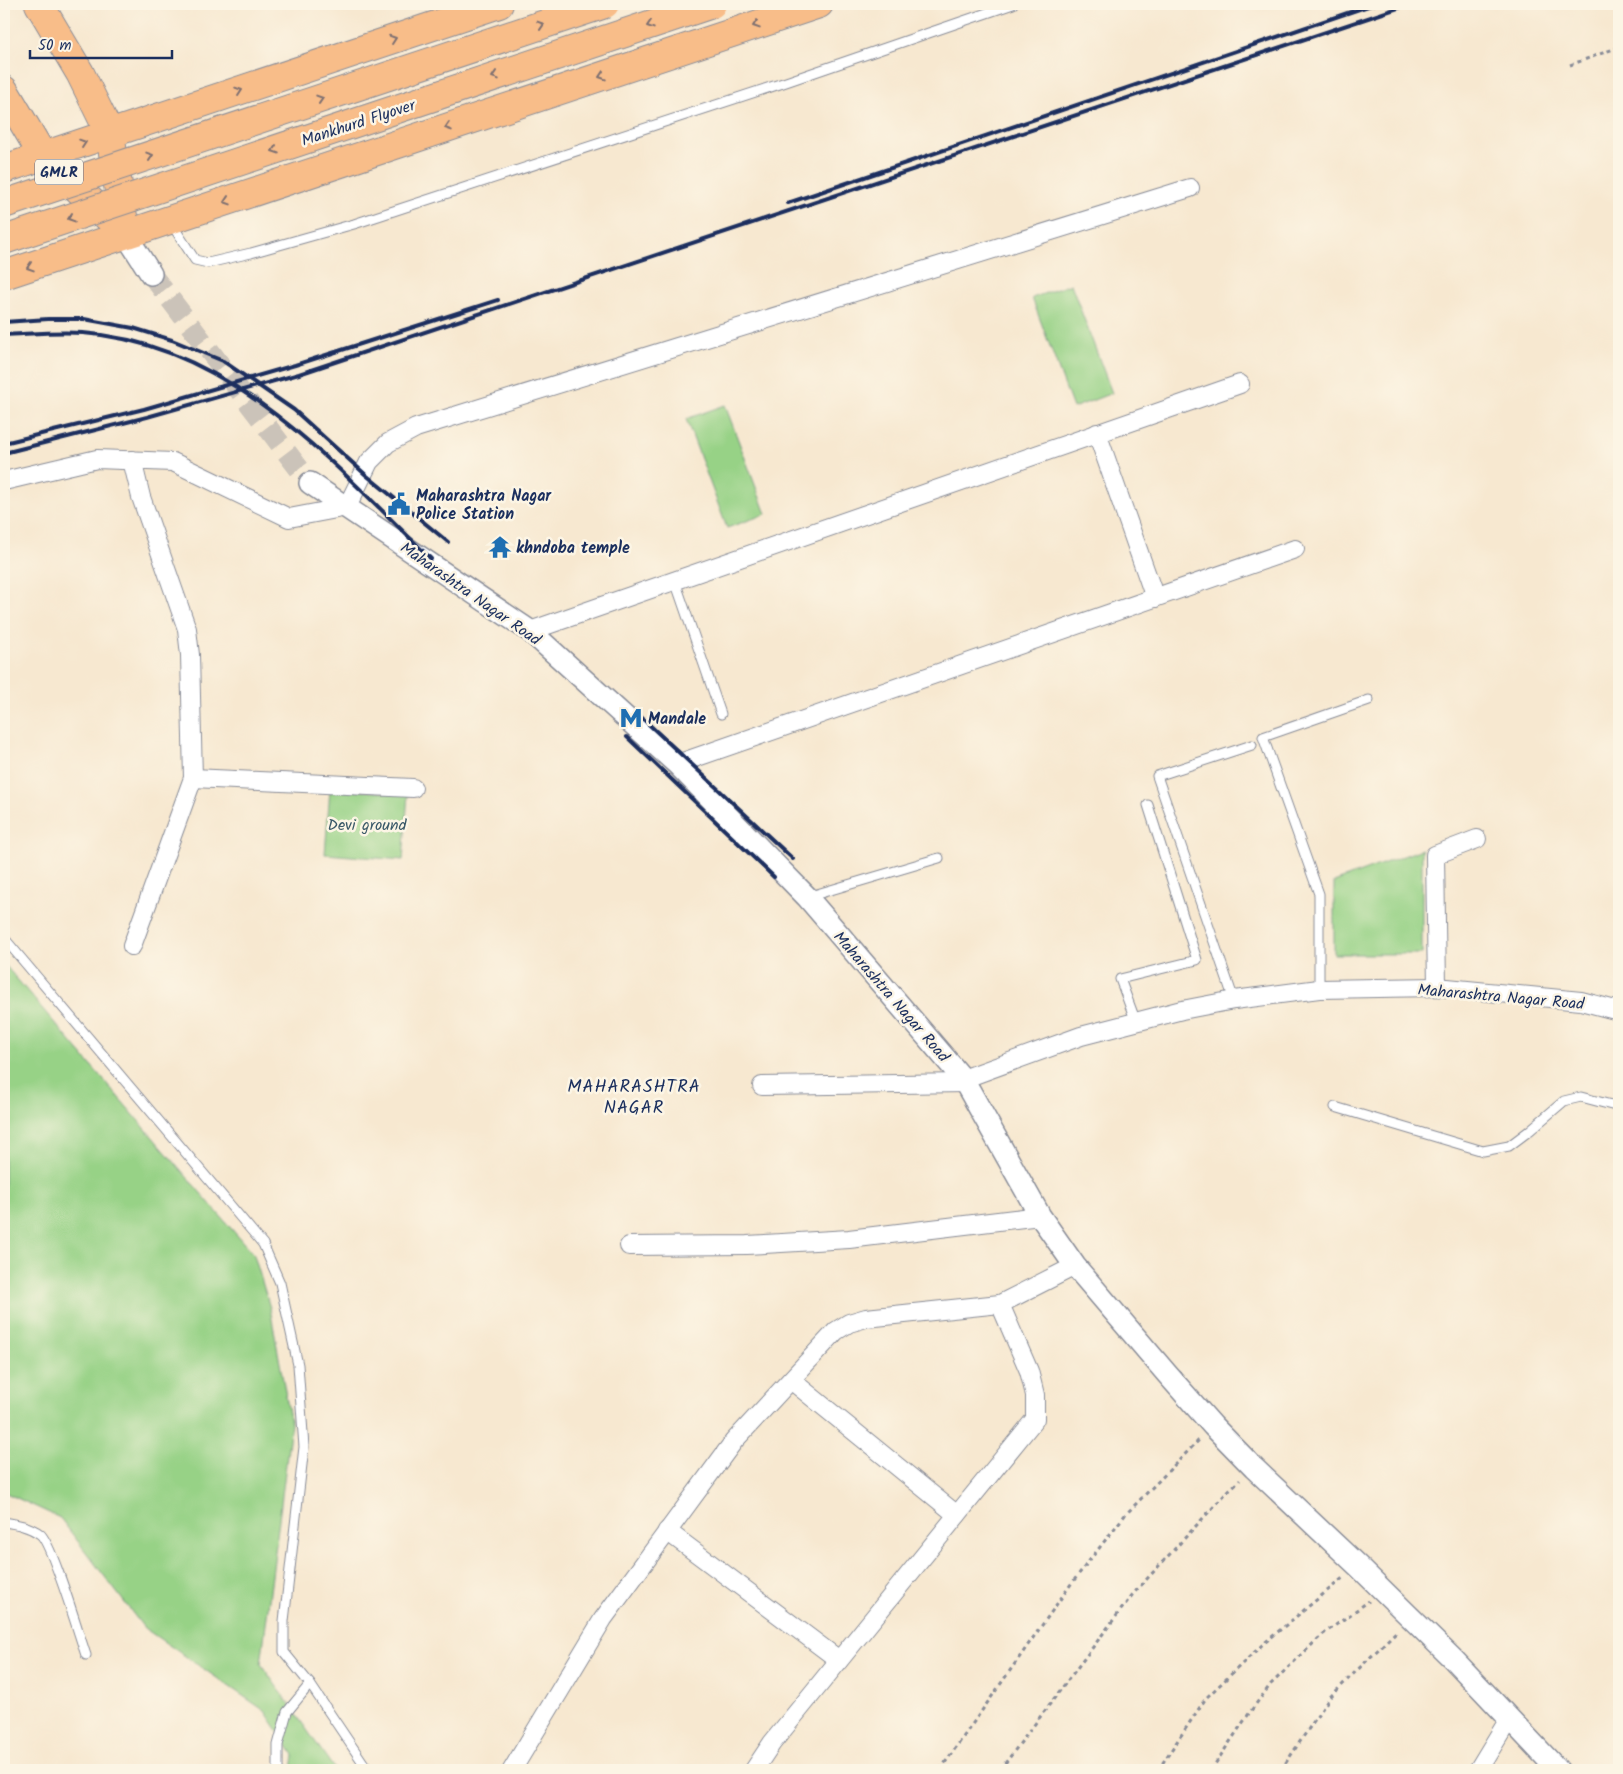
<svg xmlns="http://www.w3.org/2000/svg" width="1623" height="1774" font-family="Kalam,sans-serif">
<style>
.green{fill:#97d286;stroke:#598072}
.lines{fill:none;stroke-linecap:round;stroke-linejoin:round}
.tertiary-tunnel{stroke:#cbc3b9;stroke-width:21;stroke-dasharray:21 11;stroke-linecap:butt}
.service-casing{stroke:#898c97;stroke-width:11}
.minor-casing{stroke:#898c97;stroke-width:20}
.tertiary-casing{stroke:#898c97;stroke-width:24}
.trunk-casing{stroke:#898c97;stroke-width:30}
.path{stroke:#898c97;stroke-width:3;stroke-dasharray:4 4;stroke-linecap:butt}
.service{stroke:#fff;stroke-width:9}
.minor{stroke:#fff;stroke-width:18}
.tertiary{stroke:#fff;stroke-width:21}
.trunk{stroke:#f8bd89;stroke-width:28}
.rail{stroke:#1b2f5e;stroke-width:4}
.motorway-bridge-casing{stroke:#898c97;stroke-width:30;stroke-linecap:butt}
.motorway-bridge{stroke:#f8bd89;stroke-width:28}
.oneway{stroke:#7e6f71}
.labels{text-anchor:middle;stroke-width:5;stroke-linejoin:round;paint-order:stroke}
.shield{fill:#fcf5e5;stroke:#5e6a86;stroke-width:1}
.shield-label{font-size:15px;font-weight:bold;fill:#1b2f5e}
.street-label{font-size:16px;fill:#1b2f5e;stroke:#fcf5e5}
.poi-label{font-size:16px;font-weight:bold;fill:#1b2f5e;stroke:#fcf5e5;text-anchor:start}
.park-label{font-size:16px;fill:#3a5868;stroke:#fcf5e5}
.neighbourhood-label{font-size:18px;letter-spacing:1px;fill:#1b2f5e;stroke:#fcf5e5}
</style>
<rect width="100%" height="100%" fill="#fcf5e5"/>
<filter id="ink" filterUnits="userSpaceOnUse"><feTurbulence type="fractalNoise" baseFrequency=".02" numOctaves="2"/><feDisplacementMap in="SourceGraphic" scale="10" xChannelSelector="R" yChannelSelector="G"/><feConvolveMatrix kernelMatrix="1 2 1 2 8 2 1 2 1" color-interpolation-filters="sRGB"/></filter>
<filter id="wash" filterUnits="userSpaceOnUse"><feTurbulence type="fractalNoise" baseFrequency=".0096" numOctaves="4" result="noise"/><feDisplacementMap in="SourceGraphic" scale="20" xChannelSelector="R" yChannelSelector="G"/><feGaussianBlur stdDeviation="1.12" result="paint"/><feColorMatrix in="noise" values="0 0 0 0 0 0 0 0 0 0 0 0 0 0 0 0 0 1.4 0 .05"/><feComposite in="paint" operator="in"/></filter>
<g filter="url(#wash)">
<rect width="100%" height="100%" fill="#f7e8d0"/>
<g class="green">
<path d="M 1071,284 L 1112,393 L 1073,408 L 1032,298 Z"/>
<path d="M 725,405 L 766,514 L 727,528 L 686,419 Z"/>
<path d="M 330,789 L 408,794 L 403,860 L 325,854 Z"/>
<path d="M 1422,849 L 1422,954 L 1334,954 L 1334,882 Z"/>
<path d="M 4,964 L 254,1255 L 270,1308 L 291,1424 L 261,1664 L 335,1770 L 292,1770 L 294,1755 L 265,1711 L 144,1628 L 60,1518 L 4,1492 Z"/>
</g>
</g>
<g filter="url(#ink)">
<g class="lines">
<path class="tertiary-tunnel" d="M 151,274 L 310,483"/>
<defs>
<g id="service">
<path d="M 171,223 L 195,260 L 208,263 L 251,253 L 354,224 L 786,82 L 1013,4"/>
<path d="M 675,581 L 721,714"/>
<path d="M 807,897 L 939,858"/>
<path d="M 4,938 L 263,1244 L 280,1283 L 298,1365 L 304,1447 L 284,1621 L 284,1652 L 310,1684 L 368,1770"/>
<path d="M 1319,989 L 1319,894 L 1263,737 L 1369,700"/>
<path d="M 1234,1000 L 1157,776 L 1252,745"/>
<path d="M 1136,1022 L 1120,979 L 1197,960 L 1148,805"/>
<path d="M 1335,1107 L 1483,1151 L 1509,1146 L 1529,1131 L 1564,1101 L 1581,1097 L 1619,1107"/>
<path d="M 4,1522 C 16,1524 29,1526 40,1534 C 52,1543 79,1635 86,1655"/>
<path d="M 278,1770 L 278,1745 L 287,1712 L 310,1684"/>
</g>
<g id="minor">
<path d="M 1097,433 L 1155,598"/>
<path d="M 132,460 L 141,497 L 187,629 L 190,655 L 193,778 L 132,946"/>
<path d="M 4,481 L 97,459 L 173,462 L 289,518 L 347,507 L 369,462 L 388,443 L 416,428 L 1190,188"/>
<path d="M 530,631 L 1240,384"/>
<path d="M 677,764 L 1295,549"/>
<path d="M 193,778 L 413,788"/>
<path d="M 1437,987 L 1435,855 L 1477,839"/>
<path d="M 963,1079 L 1081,1036 L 1182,1010 L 1234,1000 L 1319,989 L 1437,987 L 1581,1001 L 1619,1011"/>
<path d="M 762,1086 L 966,1083"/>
<path d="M 629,1246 L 747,1245 L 849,1239 L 1040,1216"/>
<path d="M 791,1380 L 957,1515"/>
<path d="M 667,1531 L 839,1660"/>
<path d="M 512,1770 L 603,1619 L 734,1441 L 836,1331 L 849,1323 L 866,1318 L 1000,1304 L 1075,1266"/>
<path d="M 754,1770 L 772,1743 L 1035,1419 L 1035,1395 L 1029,1371 L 1000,1304"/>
<path d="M 1478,1770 L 1509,1719"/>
</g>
<g id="tertiary">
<path d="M 126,235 L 151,274"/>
<path d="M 310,483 L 530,631 L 677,764 L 807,897 L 963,1079 L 1040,1216 L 1075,1266 L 1167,1374 L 1213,1426 L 1254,1468 L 1358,1566 L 1454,1660 L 1558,1770"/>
</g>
<g id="trunk">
<path d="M 39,4 L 80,73 L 110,134 L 124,223"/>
<path d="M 4,90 L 43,156 L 114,223"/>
<path d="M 4,169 L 499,4"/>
<path d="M 4,275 L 819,4"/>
</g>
</defs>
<use href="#service" class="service-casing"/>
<use href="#minor" class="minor-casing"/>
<use href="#tertiary" class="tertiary-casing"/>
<use href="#trunk" class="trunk-casing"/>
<g class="path">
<path d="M 1570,65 L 1619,47"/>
<path d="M 940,1770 L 1071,1584 L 1125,1515 L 1200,1439"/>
<path d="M 1000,1770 L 1133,1594 L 1230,1489 L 1240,1480"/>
<path d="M 1158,1770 L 1206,1698 L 1262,1645 L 1344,1577"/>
<path d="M 1211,1770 L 1250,1712 L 1271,1684 L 1322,1635 L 1369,1601"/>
<path d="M 1281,1770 L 1330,1697 L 1398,1630"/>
</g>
<use href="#service" class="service"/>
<use href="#minor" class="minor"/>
<use href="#tertiary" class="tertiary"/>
<use href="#trunk" class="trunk"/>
<g class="rail">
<path d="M 788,203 L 1374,4"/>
<path d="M 4,322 L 48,319 L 84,319 L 133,328 L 172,340 L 223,361 L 294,410 L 366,475 L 448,542"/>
<path d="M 4,335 C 30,334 57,331 83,333 C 228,343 334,464 431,559"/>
<path d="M 4,443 L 144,409 L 295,365 L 498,300"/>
<path d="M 4,453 L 147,417 L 299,374 L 1410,4"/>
<path d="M 641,717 L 793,859"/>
<path d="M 627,737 L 774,877"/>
</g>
<defs>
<g id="motorway-bridge">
<path d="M 4,204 L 605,4"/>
<path d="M 4,240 L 712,4"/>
</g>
</defs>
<use href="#motorway-bridge" class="motorway-bridge-casing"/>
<use href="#motorway-bridge" class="motorway-bridge"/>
</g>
<defs><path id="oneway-chevron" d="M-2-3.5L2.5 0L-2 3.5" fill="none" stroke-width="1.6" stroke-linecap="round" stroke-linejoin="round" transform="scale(1.25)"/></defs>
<g class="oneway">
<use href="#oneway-chevron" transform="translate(541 25) rotate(-18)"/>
<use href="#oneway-chevron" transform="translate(650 25) rotate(162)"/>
<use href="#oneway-chevron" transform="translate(756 25) rotate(162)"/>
<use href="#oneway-chevron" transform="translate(393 39) rotate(-19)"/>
<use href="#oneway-chevron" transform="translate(495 76) rotate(162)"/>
<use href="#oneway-chevron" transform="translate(602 76) rotate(162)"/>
<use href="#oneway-chevron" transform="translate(239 91) rotate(-19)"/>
<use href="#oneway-chevron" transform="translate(320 99) rotate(-18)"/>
<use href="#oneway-chevron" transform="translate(448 127) rotate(162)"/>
<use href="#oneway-chevron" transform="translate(83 143) rotate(-19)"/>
<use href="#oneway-chevron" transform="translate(275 150) rotate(162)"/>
<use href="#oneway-chevron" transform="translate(150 156) rotate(-18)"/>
<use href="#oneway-chevron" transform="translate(227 201) rotate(162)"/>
<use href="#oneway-chevron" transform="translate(71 218) rotate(162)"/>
<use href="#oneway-chevron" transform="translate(30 267) rotate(162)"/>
</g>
</g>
<defs>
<symbol id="civic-bare" viewBox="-9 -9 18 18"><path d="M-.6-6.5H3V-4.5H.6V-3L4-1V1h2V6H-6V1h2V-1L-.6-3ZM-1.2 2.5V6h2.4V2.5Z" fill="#1f6fb2" stroke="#fcf5e5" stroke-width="2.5" paint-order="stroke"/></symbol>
<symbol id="temple-bare" viewBox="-9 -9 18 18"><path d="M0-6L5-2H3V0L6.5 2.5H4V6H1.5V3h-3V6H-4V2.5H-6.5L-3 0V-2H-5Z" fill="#1f6fb2" stroke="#fcf5e5" stroke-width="2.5" paint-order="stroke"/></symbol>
<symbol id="metro-bare" viewBox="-9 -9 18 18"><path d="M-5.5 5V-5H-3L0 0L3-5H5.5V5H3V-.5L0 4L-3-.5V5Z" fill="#1f6fb2" stroke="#fcf5e5" stroke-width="2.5" paint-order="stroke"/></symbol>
</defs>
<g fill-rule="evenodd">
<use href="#civic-bare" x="383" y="488" width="32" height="32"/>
<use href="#temple-bare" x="484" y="531" width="32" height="32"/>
<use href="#metro-bare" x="615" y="702" width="32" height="32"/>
</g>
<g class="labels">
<rect class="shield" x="35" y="159.5" width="48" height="25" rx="4"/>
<g class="shield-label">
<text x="59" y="177">GMLR</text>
</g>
<g class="street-label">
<text transform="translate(358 122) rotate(-18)" y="6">Mankhurd Flyover</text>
<text transform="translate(471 593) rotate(35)" y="6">Maharashtra Nagar Road</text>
<text transform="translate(892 996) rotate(49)" y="6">Maharashtra Nagar Road</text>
<text transform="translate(1501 996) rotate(5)" y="6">Maharashtra Nagar Road</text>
</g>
<g class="poi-label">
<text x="416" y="501">Maharashtra Nagar<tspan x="416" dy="18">Police Station</tspan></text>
<text x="516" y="553">khndoba temple</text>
<text x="648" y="724">Mandale</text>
</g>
<g class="park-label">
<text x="367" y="830">Devi ground</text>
</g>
<g class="neighbourhood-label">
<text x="634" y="1092">MAHARASHTRA<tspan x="634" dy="21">NAGAR</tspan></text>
</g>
</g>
<rect width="1623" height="1774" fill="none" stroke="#fcf5e5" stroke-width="20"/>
<path d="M30 50v8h142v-8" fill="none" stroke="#1b2f5e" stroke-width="2.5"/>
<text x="38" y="50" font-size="15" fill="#1b2f5e" stroke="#fcf5e5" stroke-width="4" paint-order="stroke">50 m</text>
</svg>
